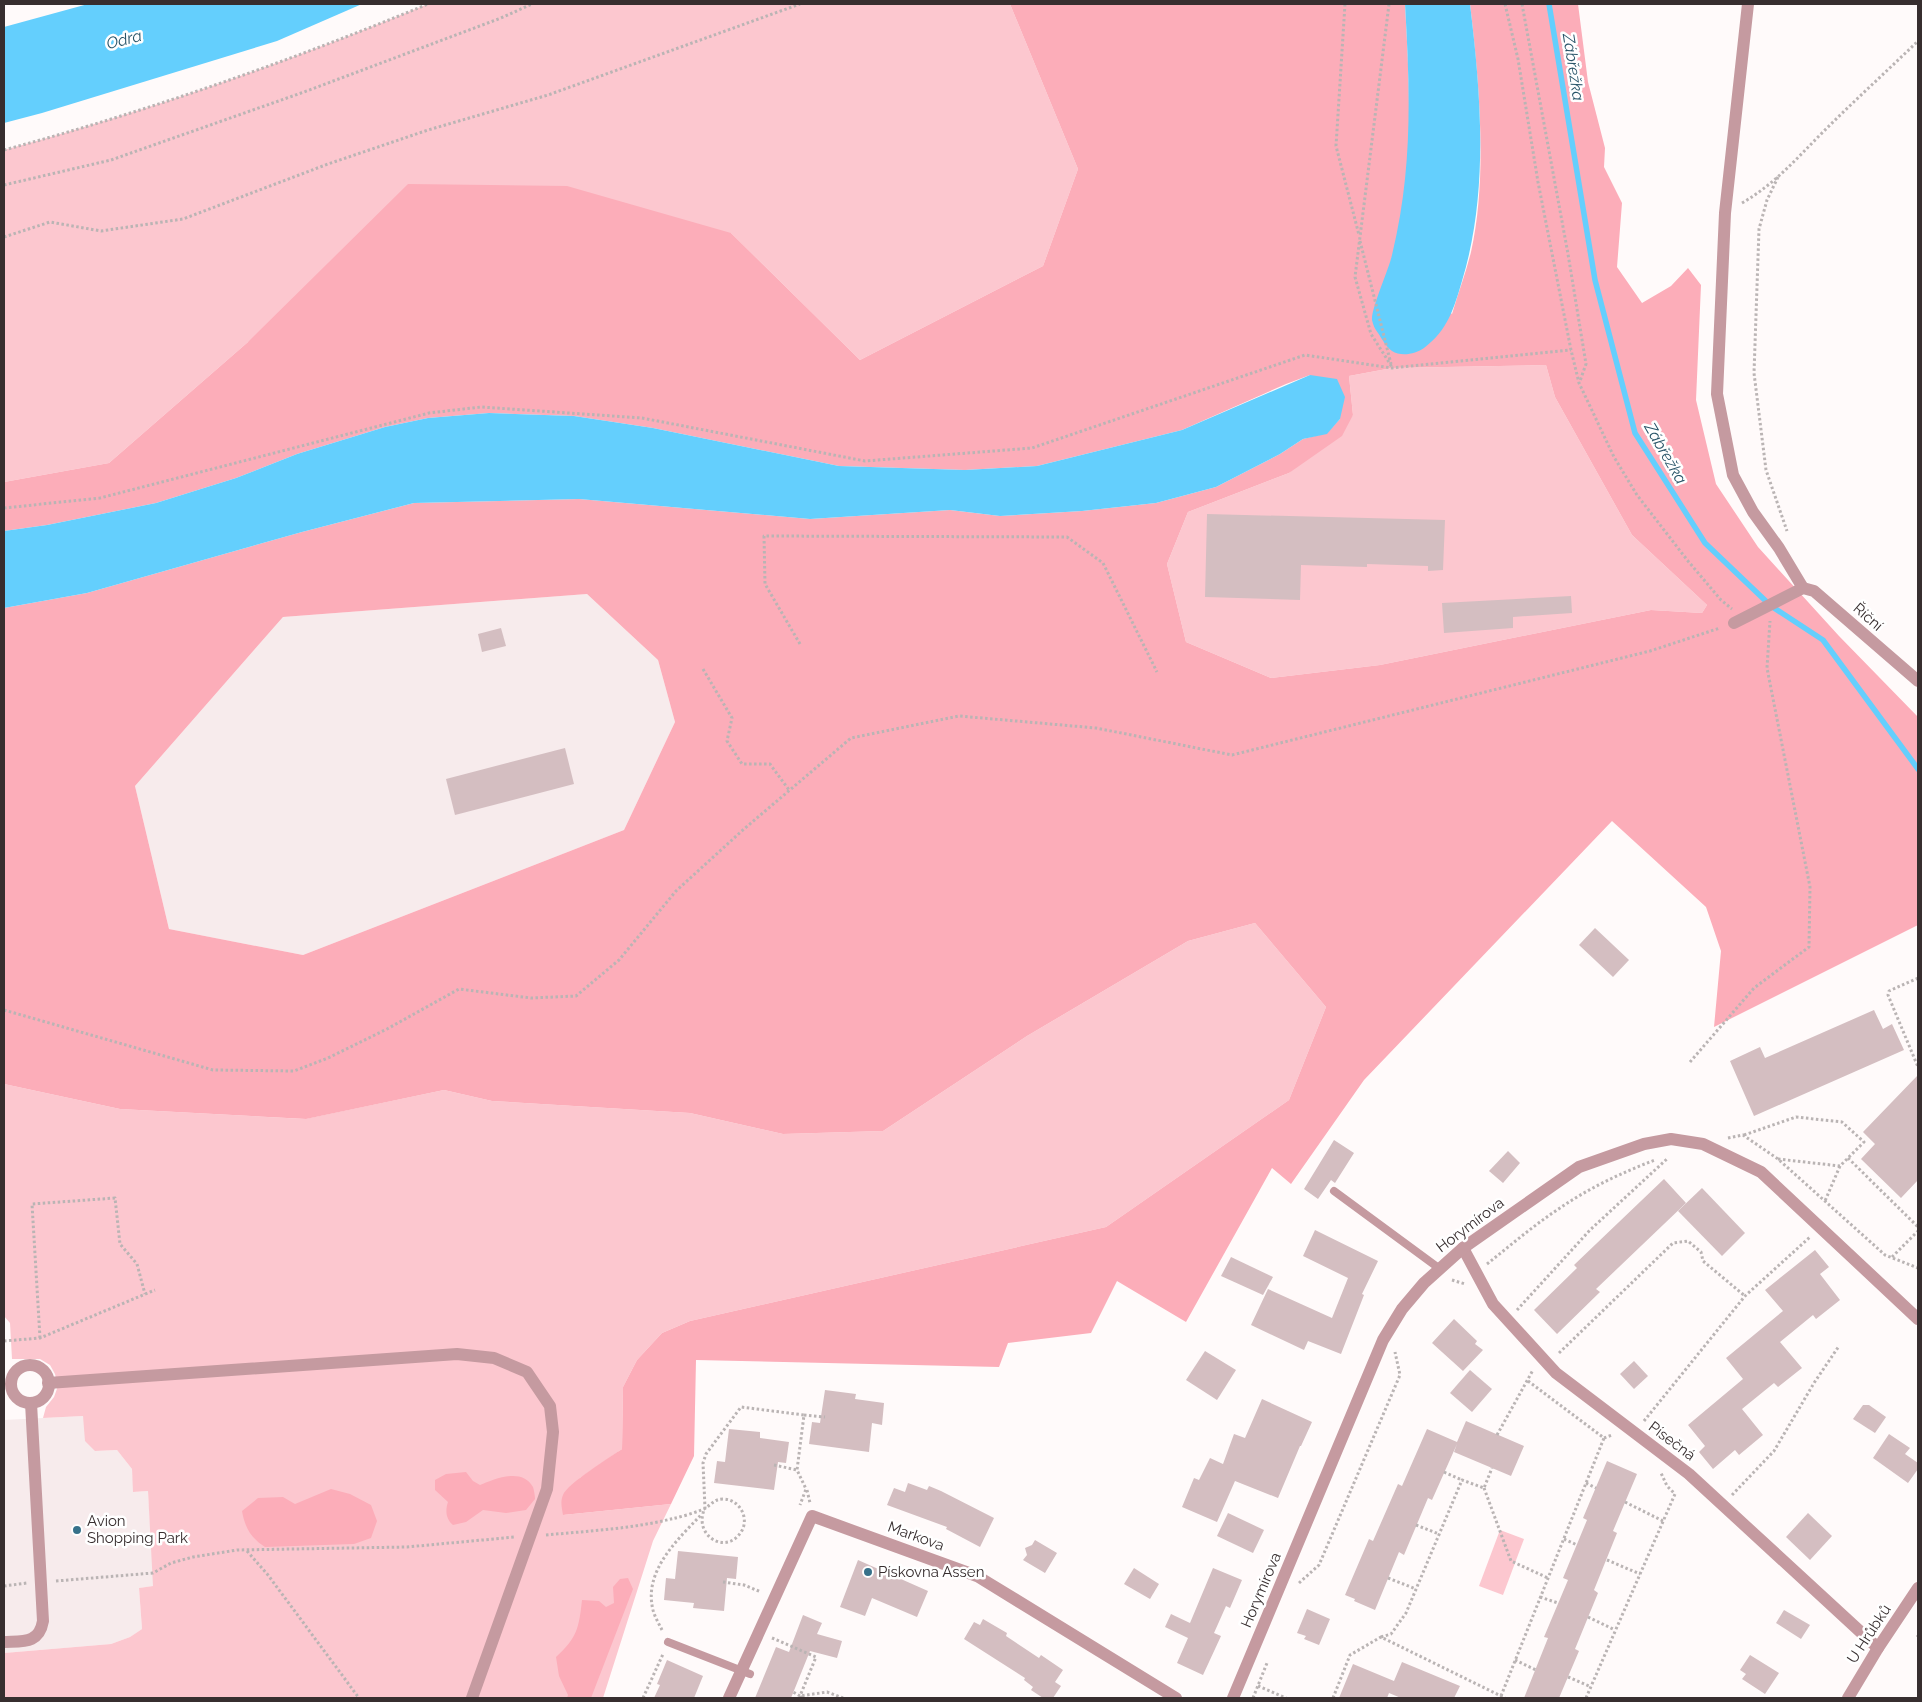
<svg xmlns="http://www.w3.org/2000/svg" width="1922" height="1702" font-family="Raleway,sans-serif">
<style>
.built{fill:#f7ebec}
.green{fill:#fcc7cf}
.forest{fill:#fcadb9;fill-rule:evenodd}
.water{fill:#64cffd}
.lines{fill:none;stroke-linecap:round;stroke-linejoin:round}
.stream{stroke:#64cffd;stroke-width:5.5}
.building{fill:#d4bec1}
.path{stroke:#bab4b4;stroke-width:3;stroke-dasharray:2.5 2.5;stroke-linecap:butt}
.service{stroke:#c59aa0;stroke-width:8}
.minor{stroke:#c59aa0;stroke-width:12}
.tram{stroke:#625a5b;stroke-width:1}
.poi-dot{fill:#37718a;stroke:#fff;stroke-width:2}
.labels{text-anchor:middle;stroke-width:5;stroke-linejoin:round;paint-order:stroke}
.street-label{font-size:15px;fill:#372e2f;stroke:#fff}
.poi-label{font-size:15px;fill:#372e2f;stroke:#fff;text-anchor:start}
.water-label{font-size:16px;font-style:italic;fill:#285468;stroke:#fff}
</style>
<rect width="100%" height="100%" fill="#fffafa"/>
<g class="built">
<path d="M 587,594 L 658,660 L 675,722 L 624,830 L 303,955 L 169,929 L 135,786 L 283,617 Z"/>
<path d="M 83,1416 L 95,1451 L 117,1450 L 132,1469 L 134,1492 L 148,1491 L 154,1586 L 139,1588 L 142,1629 L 130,1637 L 111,1644 L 4,1653 L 4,1420 Z"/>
</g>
<g class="green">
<path d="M 428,4 L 1010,4 L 1078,169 L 1043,266 L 860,360 L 731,233 L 248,342 L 109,463 L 4,482 L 4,150 C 149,111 290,61 428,4 Z"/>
<path d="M 1546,365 L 1555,397 L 1632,535 L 1707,605 L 1702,613 L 1651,610 L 1380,665 L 1271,678 L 1186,642 L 1167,564 L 1188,512 L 1289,473 L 1353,415 L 1349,376 L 1392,368 Z"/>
<path d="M 1255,923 L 1326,1007 L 1289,1100 L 1106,1227 L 690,1321 L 662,1333 L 637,1360 L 623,1387 L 622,1449 L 580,1478 L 563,1515 L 671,1504 L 653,1541 L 603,1698 L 4,1698 L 4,1653 L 111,1644 L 130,1637 L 142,1629 L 139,1588 L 153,1586 L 148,1491 L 133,1492 L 132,1469 L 117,1450 L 95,1451 L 85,1441 L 83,1416 L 43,1418 L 46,1407 L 54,1397 L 58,1386 L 55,1374 L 50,1365 L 40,1359 L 12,1359 L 10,1323 L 4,1316 L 4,1084 L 120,1109 L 305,1119 L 444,1090 L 492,1101 L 690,1113 L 783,1134 L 883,1131 L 1027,1036 L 1188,941 Z"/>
<path d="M 1500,1530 L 1524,1539 L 1503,1595 L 1479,1586 Z"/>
</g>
<g class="forest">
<path d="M 1010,4 L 1405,4 C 1409,75 1413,145 1402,216 C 1399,231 1395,246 1391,261 L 1452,314 C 1458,293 1466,273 1471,252 C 1488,177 1479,80 1470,4 L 1578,4 L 1588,82 L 1605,148 L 1604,167 L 1622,203 L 1617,267 L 1642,303 L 1671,286 L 1688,268 L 1701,285 L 1696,400 L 1716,484 L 1758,547 L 1839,636 L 1918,717 L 1918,925 L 1714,1027 L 1721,951 L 1706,907 L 1612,821 L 1364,1080 L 1291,1184 L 1272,1168 L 1186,1322 L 1117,1281 L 1091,1333 L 1008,1343 L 999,1367 L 696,1360 L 694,1456 L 671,1504 L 563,1515 C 562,1508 560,1502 563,1495 C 567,1484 610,1457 622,1449 L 623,1387 L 637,1360 L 662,1333 L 690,1321 L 1106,1227 L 1289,1100 L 1326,1007 L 1255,923 L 1188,941 L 1027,1036 L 883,1131 L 783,1134 L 690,1113 L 492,1101 L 444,1090 L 306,1119 L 120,1109 L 4,1084 L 4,608 L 87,593 L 302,532 L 414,503 L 579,499 L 810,519 L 950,510 L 1000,516 L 1082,511 L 1156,503 L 1216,487 L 1280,454 L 1303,439 L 1327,433 L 1340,419 L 1310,375 L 1286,384 L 1182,430 L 1037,466 L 965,470 L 839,466 L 653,428 L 574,416 L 489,413 L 428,418 L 385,427 L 297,454 L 236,478 L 156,503 L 47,525 L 4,531 L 4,482 L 109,463 L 248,342 L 408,184 L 567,186 L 731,233 L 860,360 L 1043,266 L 1078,169 ZM 1546,365 L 1555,397 L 1632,535 L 1707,605 L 1702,613 L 1651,610 L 1380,665 L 1271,678 L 1186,642 L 1167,564 L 1188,512 L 1289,473 L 1342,436 L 1353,415 L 1349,376 L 1392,368 ZM 587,594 L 658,660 L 675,722 L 624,830 L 303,955 L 169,929 L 135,786 L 283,617 Z"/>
<path d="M 466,1472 L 473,1481 L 480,1485 C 495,1479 522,1467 533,1487 C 534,1490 535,1496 535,1499 L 526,1510 L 506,1513 L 483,1510 L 466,1522 L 453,1525 C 446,1519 445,1511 448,1502 L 435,1490 L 435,1480 L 446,1474 Z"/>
<path d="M 331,1489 L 350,1494 L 371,1505 L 377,1521 L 371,1538 L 354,1544 L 265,1547 C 251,1538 245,1528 242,1511 L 258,1498 L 283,1497 L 295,1504 Z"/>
<path d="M 628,1578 L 633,1589 L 591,1698 L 567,1698 L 568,1695 L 559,1676 L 556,1657 C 577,1638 579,1628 582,1600 L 599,1601 L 606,1607 L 614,1603 L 613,1587 L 620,1579 Z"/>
</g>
<g class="water">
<path d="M 88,4 L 362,4 L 277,41 L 42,113 L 4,123 L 4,27 Z"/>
<path d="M 1405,4 L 1470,4 C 1481,95 1489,192 1462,281 C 1454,308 1448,330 1424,348 C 1416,354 1401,357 1392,351 C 1387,348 1382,339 1378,333 C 1375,329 1373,325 1372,320 C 1371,309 1389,269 1392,255 C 1413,168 1410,92 1405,4 Z"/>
<path d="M 1310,375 L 1337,379 L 1345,397 L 1340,419 L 1327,434 L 1303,439 L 1280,454 L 1216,487 L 1156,503 L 1082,511 L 1000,516 L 950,510 L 810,519 L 579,499 L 414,503 L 302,532 L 87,593 L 4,608 L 4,531 L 47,525 L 156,503 L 236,478 L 297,454 L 385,427 L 428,418 L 489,413 L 574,416 L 653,428 L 839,466 L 965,470 L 1037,466 L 1182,430 Z"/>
</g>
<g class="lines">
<path class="stream" d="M 1549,4 L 1595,280 L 1635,433 L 1705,543 L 1771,606 L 1823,640 L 1918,769"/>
</g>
<g class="building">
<path d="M 1207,514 L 1445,520 L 1443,570 L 1428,571 L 1428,566 L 1367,564 L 1367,567 L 1301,565 L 1300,600 L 1205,597 Z"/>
<path d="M 1571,596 L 1572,613 L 1513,617 L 1513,628 L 1444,633 L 1442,603 Z"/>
<path d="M 501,628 L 506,646 L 482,652 L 478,634 Z"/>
<path d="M 565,748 L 574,784 L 455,815 L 446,779 Z"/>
<path d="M 1595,928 L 1629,960 L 1613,977 L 1579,945 Z"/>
<path d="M 1874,1010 L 1883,1029 L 1892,1024 L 1904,1050 L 1754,1116 L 1730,1061 L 1760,1047 L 1765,1058 Z"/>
<path d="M 1918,1075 L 1918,1180 L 1901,1198 L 1861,1159 L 1875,1144 L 1863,1132 Z"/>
<path d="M 1334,1140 L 1354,1153 L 1335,1183 L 1331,1180 L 1318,1199 L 1304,1189 Z"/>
<path d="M 1508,1151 L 1520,1163 L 1503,1183 L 1489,1171 Z"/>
<path d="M 1664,1179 L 1686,1203 L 1596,1289 L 1600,1292 L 1557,1334 L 1534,1310 L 1577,1268 L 1574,1265 Z"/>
<path d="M 1702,1188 L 1745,1233 L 1722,1256 L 1678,1211 Z"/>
<path d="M 1315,1230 L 1378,1261 L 1362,1294 L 1364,1295 L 1341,1354 L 1308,1341 L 1304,1350 L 1251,1325 L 1268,1289 L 1332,1318 L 1348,1278 L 1303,1256 Z"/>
<path d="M 1815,1250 L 1829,1267 L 1820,1274 L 1840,1300 L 1816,1319 L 1813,1315 L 1780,1342 L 1802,1368 L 1778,1387 L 1774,1383 L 1742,1409 L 1763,1435 L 1739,1455 L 1735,1450 L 1713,1469 L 1699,1452 L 1705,1446 L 1688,1425 L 1743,1379 L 1726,1358 L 1783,1311 L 1765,1290 Z"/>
<path d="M 1231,1257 L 1273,1277 L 1263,1295 L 1221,1276 Z"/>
<path d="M 1454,1319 L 1477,1341 L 1475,1344 L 1483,1350 L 1463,1371 L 1432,1343 Z"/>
<path d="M 1205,1351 L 1236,1370 L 1217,1400 L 1186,1380 Z"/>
<path d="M 1634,1361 L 1648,1376 L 1634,1389 L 1620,1374 Z"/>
<path d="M 1470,1370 L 1492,1389 L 1472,1412 L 1450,1393 Z"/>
<path d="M 825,1390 L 856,1394 L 855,1399 L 884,1403 L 882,1425 L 872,1423 L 869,1452 L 809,1444 L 812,1422 L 820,1423 Z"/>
<path d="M 1262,1399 L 1312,1422 L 1301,1446 L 1300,1446 L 1278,1498 L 1235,1481 L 1217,1522 L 1182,1507 L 1194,1478 L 1199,1480 L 1210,1458 L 1223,1464 L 1234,1434 L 1245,1438 Z"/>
<path d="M 1863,1405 L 1869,1405 L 1886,1417 L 1875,1433 L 1853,1419 Z"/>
<path d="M 1466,1421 L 1524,1446 L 1511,1476 L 1454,1452 L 1457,1444 L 1432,1500 L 1428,1498 L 1404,1555 L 1399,1552 L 1375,1610 L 1354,1601 L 1355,1599 L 1345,1595 L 1369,1539 L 1373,1541 L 1398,1484 L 1402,1486 L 1427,1429 L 1457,1442 Z"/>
<path d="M 729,1429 L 760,1432 L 760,1438 L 789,1442 L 786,1463 L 778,1462 L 774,1490 L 714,1483 L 717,1461 L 725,1462 Z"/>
<path d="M 1889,1434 L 1910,1448 L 1905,1454 L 1918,1463 L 1918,1469 L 1908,1483 L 1873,1458 Z"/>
<path d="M 1607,1461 L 1637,1474 L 1613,1531 L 1617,1533 L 1594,1590 L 1598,1593 L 1575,1649 L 1579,1651 L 1559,1698 L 1524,1698 L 1548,1638 L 1544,1637 L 1568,1580 L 1563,1578 L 1587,1520 L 1583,1518 Z"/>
<path d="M 908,1483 L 927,1490 L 929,1486 L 941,1491 L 994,1518 L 980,1547 L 946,1529 L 947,1527 L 887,1505 L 894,1488 L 905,1492 Z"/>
<path d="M 1228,1513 L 1264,1530 L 1253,1553 L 1217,1536 Z"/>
<path d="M 1808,1513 L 1832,1536 L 1810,1560 L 1786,1537 Z"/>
<path d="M 1035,1540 L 1057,1553 L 1045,1573 L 1023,1560 L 1027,1555 L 1025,1548 L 1032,1545 Z"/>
<path d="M 678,1551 L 738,1557 L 736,1579 L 727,1578 L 724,1611 L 693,1608 L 694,1603 L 664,1600 L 666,1578 L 675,1579 Z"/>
<path d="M 858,1560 L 928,1591 L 917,1617 L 872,1598 L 865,1616 L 840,1607 Z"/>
<path d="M 1134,1568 L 1159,1584 L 1150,1599 L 1124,1584 Z"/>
<path d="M 1213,1568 L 1242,1580 L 1230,1608 L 1226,1606 L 1214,1633 L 1221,1636 L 1203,1675 L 1177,1663 L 1188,1638 L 1165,1627 L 1171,1614 L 1190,1623 Z"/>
<path d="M 1307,1609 L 1330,1619 L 1319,1645 L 1304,1639 L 1306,1636 L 1297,1633 Z"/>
<path d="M 1784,1610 L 1810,1625 L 1801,1639 L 1776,1623 Z"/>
<path d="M 803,1615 L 822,1623 L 817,1634 L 842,1641 L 837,1658 L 810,1651 L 791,1698 L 755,1698 L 776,1647 L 789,1652 Z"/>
<path d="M 983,1619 L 1007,1633 L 1006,1636 L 1039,1658 L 1041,1655 L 1063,1670 L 1055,1682 L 1061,1686 L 1053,1698 L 1043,1698 L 1031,1690 L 1033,1687 L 1024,1680 L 1025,1678 L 964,1639 L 974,1622 L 980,1625 Z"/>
<path d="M 1750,1655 L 1779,1673 L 1765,1694 L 1742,1679 L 1746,1674 L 1740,1670 Z"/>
<path d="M 667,1660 L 703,1676 L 694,1698 L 654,1698 L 660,1685 L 657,1684 Z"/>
<path d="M 1402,1662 L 1460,1686 L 1454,1698 L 1401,1698 L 1389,1693 L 1387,1698 L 1339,1698 L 1353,1664 L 1394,1681 Z"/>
</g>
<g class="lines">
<g class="path">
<path d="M 1345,4 L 1336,146 L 1359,235"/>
<path d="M 1389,4 L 1355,277 L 1371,334 L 1392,367"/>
<path d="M 1505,4 L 1518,59 L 1538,182 L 1571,350 L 1579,383 L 1614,457 L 1637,495 L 1688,561 L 1721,600 L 1732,609"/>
<path d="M 1522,4 L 1568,254 L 1586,364 L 1580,381"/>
<path d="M 4,150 C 149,111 290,61 428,4"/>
<path d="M 1778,177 L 1767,200 L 1759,229 L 1754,373 L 1766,470 L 1787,531"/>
<path d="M 4,185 L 111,160 L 304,92 L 501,18 L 532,4"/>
<path d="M 1742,203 C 1775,184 1797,158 1823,132 C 1854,101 1887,71 1918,41"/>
<path d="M 4,237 L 50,222 L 101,231 L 183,219 L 328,164 L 428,130 L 548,95 L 800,4"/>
<path d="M 1360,241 L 1391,364"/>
<path d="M 4,508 L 100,498 L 429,413 L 481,407 L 642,418 L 865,461 L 1032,448 L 1305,355 L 1392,368 L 1571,350"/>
<path d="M 800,644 L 765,584 L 764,536 L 1067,537 L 1103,563 L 1157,672"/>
<path d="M 703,669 L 732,718 L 727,741 L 742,764 L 770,764 L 789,790"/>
<path d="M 1918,978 L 1889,991 L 1888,995 L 1918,1067"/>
<path d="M 4,1010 L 213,1070 L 294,1071 L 328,1058 L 387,1029 L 459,989 L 531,998 L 576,996 L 619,960 L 676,891 L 744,829 L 851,738 L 959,716 L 1096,728 L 1232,755 L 1650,651 L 1720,628"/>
<path d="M 1690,1062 L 1754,988 L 1809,947 L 1810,887 L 1767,668 L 1770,621"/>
<path d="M 1744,1135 L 1796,1117 L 1842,1122 L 1864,1142 L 1840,1166 L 1825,1201"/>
<path d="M 1728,1138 L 1743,1135 L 1778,1159 L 1885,1255 L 1918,1268"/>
<path d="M 1848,1158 L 1918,1227"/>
<path d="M 1778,1159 L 1840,1166"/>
<path d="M 1892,1257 L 1918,1231"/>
<path d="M 1487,1264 C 1511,1245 1534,1225 1560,1208 C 1589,1188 1623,1172 1655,1160"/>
<path d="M 1452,1280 L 1465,1284"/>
<path d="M 1517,1310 L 1590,1230 L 1668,1158"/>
<path d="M 40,1338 L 32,1204 L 115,1198 L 120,1244 L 137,1264 L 145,1294"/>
<path d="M 4,1341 L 40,1338 L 155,1290"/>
<path d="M 1559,1353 L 1673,1243 L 1688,1241 L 1701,1252 L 1703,1261 L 1745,1296"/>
<path d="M 1528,1381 L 1604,1438 L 1612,1435"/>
<path d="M 804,1415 L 825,1417"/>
<path d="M 1644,1421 L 1745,1296 L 1810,1237"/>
<path d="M 1497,1435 L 1533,1370"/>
<path d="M 774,1465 L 797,1470"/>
<path d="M 1444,1472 L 1462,1480"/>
<path d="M 1586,1483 L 1596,1488"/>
<path d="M 1484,1488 L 1511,1561 L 1548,1578"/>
<path d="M 807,1490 L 810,1503"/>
<path d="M 1732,1495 L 1774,1451 L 1814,1383 L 1839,1346"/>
<path d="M 1625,1502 L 1663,1521"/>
<path d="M 1416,1525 L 1439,1534"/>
<path d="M 546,1535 C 588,1531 630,1529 671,1519 C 681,1517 694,1513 704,1509 C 711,1505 714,1499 723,1499 C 740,1499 750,1519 741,1532 C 726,1556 692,1535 705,1508 L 703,1463 L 706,1454 L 741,1407 L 804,1415 L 797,1470 L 806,1489 L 800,1505"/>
<path d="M 1564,1539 L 1577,1545"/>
<path d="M 247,1551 L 268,1575 L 359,1698"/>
<path d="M 1607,1560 L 1640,1574"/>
<path d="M 1388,1578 L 1416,1589"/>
<path d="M 56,1581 L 153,1573 L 171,1563 L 193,1557 L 237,1550 L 407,1547 L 515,1537"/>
<path d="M 723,1582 L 744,1585 L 761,1592"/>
<path d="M 1299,1583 L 1319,1565 L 1400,1375 L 1395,1352"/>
<path d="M 4,1586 L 27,1583"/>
<path d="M 1540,1597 L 1558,1603"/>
<path d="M 1588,1617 L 1615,1630"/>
<path d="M 662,1630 C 658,1622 653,1614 652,1605 C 646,1569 678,1539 701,1515"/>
<path d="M 1381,1637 L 1391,1634 L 1406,1613 L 1462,1480 L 1484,1488 L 1492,1468"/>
<path d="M 772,1638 L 816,1657 L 800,1696 L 793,1692"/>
<path d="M 1515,1660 L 1536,1670"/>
<path d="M 1568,1677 L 1591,1687"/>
<path d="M 1258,1686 L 1286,1698"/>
<path d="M 1501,1696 L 1604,1438"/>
<path d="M 643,1698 L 663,1654"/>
<path d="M 802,1698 L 800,1696 L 827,1692 L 843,1698"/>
<path d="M 1253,1698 L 1267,1663"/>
<path d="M 1333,1698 L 1350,1655 L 1381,1637 L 1505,1698"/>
<path d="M 1586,1698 L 1675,1494 L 1667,1486 L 1661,1473"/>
</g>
<g class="service">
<path d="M 1334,1191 L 1440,1269"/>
<path d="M 668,1642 L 750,1674"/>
</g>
<g class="minor">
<path d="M 1748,4 L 1725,213 L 1717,394 L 1733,475 L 1753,512 L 1779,548 L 1803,588"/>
<path d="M 1734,623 L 1803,588 L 1814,591 L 1918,681"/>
<path d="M 1463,1248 L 1493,1304 L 1556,1373 L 1689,1474 L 1878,1648"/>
<circle cx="30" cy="1384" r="19"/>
<path d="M 48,1383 L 457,1354 L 494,1358 L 527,1372 L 550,1406 L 553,1432 L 547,1489 L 472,1698"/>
<path d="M 4,1642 C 23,1641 39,1644 43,1621 L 31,1403"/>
<path d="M 729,1698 L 812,1516 L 977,1576 L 1176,1698"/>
<path d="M 1233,1698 L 1383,1340 L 1402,1309 L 1424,1283 L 1463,1248 L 1579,1167 L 1644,1144 L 1671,1139 L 1703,1144 L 1761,1172 L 1918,1319"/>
<path d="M 1848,1698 L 1878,1648 L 1918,1588"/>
</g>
<path class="tram" d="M 1917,1636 L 1918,1634"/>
</g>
<g class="poi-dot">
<circle cx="77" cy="1530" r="5"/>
<circle cx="868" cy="1572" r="5"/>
</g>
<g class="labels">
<g class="street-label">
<text transform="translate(1868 617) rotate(41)" y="5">Říční</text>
<text transform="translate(1470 1225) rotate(-37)" y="5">Horymírova</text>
<text transform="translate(1672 1441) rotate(37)" y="5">Písečná</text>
<text transform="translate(916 1536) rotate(20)" y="5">Markova</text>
<text transform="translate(1261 1590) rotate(-67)" y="5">Horymírova</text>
<text transform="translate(1869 1634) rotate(-57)" y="5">U Hrůbků</text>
</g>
<g class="poi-label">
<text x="87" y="1526">Avion<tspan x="87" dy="17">Shopping Park</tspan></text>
<text x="878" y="1577">Pískovna Assen</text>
</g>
<g class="water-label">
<text transform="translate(124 39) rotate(-14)" y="6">Odra</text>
<text transform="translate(1574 67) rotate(81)" y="6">Zábřežka</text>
<text transform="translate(1666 453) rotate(60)" y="6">Zábřežka</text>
</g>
</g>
<rect width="1922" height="1702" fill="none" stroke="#372e2f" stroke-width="10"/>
</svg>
